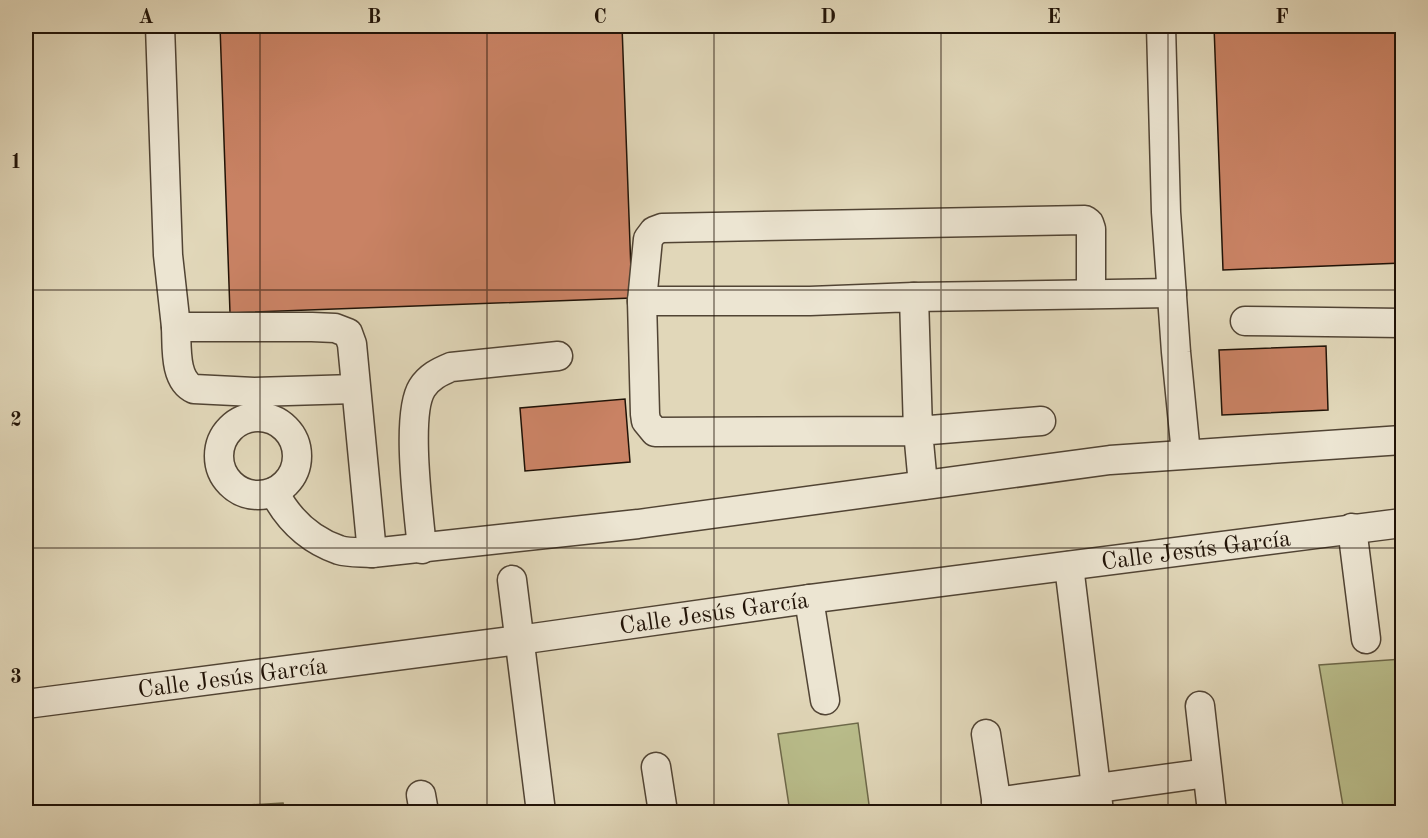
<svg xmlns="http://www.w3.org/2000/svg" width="1428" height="838" font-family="'Old Standard TT',serif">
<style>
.green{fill:#b9bd8b;stroke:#6d6849;stroke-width:1.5}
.building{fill:#c98264;stroke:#211307;stroke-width:1.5}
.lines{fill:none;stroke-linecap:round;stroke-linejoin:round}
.minor-casing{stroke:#514434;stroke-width:31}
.minor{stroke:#ece5d2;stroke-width:28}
.grid{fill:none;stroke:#211307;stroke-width:1.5;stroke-opacity:0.55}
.labels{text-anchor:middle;stroke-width:5;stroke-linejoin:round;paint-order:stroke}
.street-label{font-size:24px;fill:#211307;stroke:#ece5d2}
.neatline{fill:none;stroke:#211307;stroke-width:2}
.grid-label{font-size:20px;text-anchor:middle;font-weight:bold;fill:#211307}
</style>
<rect width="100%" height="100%" fill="#e1d7b9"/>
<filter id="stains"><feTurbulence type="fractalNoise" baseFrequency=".00333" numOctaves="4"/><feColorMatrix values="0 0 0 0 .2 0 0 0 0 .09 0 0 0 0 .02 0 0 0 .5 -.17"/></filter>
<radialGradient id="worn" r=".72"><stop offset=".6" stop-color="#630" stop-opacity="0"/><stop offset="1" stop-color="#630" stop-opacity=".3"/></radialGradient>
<g class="green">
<path d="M 1402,659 L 1402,812 L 1344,812 L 1319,665 Z"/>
<path d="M 858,723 L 870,812 L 790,812 L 778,734 Z"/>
<path d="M 283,803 L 285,812 L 215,812 L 214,807 Z"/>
</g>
<g class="building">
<path d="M 220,26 L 622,26 L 632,298 L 230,313 Z"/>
<path d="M 1214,26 L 1402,26 L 1402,263 L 1223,270 Z"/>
<path d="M 1326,346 L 1328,410 L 1222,415 L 1219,350 Z"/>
<path d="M 625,399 L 630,462 L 525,471 L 520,408 Z"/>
</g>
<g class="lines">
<defs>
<g id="minor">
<path d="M 160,26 L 168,255 L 176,327 L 312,327 L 335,328 L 348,333 L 352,344 L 372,553"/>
<path d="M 1161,26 L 1166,212 L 1176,352 L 1186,454"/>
<path d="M 914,297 L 1172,293"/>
<path d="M 642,301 L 648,239 L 654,231 L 662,228 L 1085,220 L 1089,223 L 1091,229 L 1091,294"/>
<path d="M 1245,321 L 1402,323"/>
<path d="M 176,327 C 177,347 174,380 194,389 L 254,392 L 355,389"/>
<circle cx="258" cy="456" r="39"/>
<path d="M 923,485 L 918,431 L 914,297 L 810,301 L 642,301 L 645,414 L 646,421 L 655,432 L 918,431 L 1041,421"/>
<path d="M 274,492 C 288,519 310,540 339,550 C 349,553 362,552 372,553 L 638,524 L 1110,460 L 1402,440"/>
<path d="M 1352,528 L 1366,639"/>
<path d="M 422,549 C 419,514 405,415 422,388 C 429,377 439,372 451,367 L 558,356"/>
<path d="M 1069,566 L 1099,812"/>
<path d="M 512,580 L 541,812"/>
<path d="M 809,599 L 825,700"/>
<path id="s1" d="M 26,704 L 519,640 L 809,599 L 1402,523"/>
<path d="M 1200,706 L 1212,812"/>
<path d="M 986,734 L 998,812"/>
<path d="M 656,767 L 663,812"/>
<path d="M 421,795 L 424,812"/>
<path d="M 996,802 L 1207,773"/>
</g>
</defs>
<use href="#minor" class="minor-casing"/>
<use href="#minor" class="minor"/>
</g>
<path class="grid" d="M 260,26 L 260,812M 487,26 L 487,812M 714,26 L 714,812M 941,26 L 941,812M 1168,26 L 1168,812M 26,290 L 1402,290M 26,548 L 1402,548"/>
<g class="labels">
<g class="street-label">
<text dy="8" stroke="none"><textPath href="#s1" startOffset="1180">Calle Jesús García</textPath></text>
<text dy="8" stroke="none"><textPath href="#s1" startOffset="694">Calle Jesús García</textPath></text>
<text dy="8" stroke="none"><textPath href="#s1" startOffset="208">Calle Jesús García</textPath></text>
</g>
</g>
<rect width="1428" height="838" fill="none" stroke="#e1d7b9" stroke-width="66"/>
<rect x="33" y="33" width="1362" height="772" class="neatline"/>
<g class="grid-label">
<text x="146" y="23">A</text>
<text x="374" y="23">B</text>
<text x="600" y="23">C</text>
<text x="828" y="23">D</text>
<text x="1054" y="23">E</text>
<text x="1282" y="23">F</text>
<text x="16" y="168">1</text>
<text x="16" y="426">2</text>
<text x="16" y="683">3</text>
</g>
<rect width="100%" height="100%" filter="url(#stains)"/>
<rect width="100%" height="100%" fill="url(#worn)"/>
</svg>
